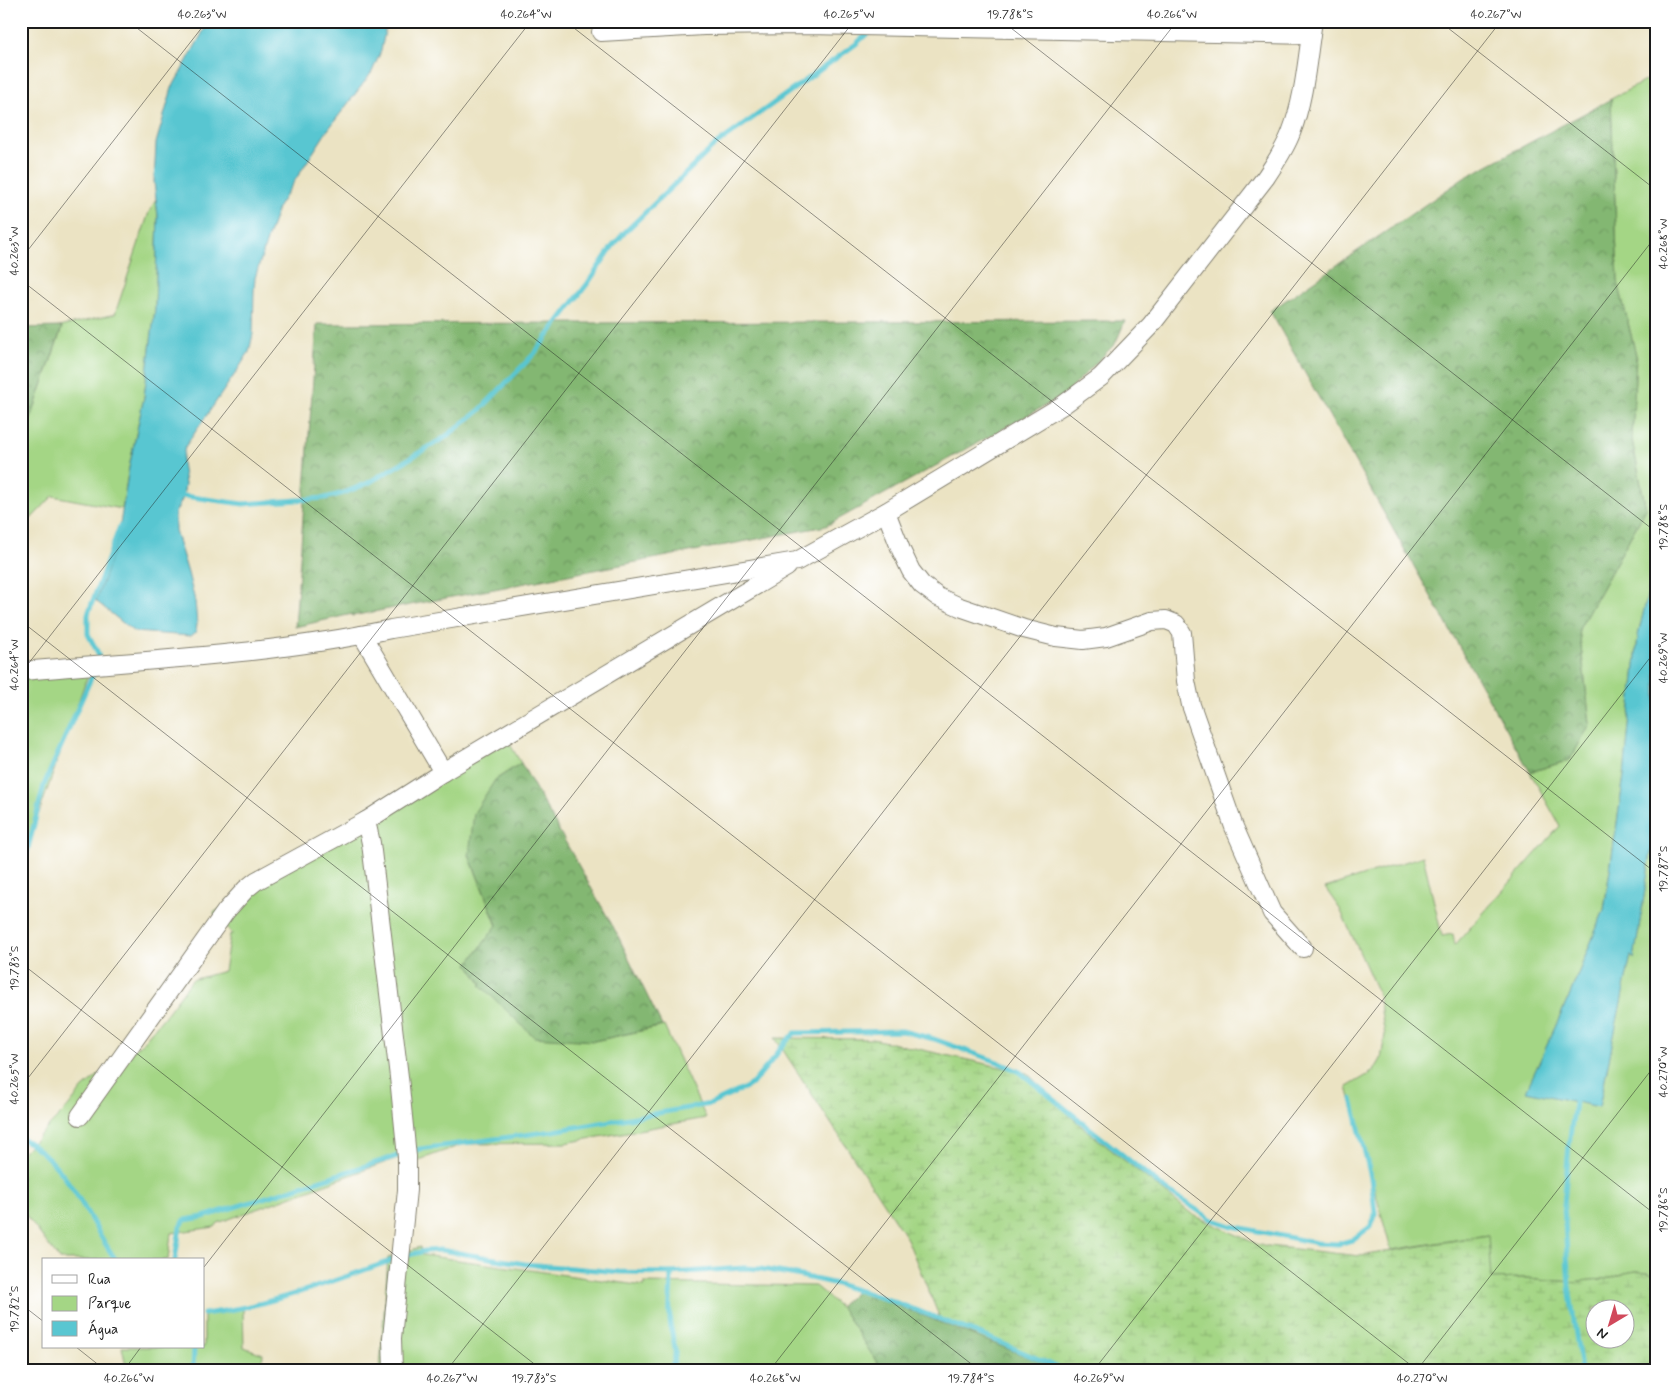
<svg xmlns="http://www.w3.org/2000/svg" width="1677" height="1391" font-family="Mynerve,sans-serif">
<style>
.green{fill:#a4d685;stroke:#607950}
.forest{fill:url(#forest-crowns);stroke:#506a47}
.wetland{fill:url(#wetland-marsh);stroke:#607950;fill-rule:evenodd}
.water{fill:#59c6d1;stroke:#3a7176}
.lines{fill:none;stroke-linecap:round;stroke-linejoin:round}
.stream{stroke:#59c6d1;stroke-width:5}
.minor-casing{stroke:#848070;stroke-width:20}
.minor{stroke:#fff;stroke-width:18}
.ticks{fill:none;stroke:#1c1c1c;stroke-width:1;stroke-opacity:0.45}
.neatline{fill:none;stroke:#1c1c1c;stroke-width:2}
.ticks-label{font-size:12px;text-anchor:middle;fill:#1c1c1c}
</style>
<defs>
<pattern id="forest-crowns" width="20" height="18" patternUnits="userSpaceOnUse" patternTransform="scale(1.25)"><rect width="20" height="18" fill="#83b772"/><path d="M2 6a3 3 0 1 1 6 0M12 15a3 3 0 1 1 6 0" fill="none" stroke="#6a945d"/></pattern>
<pattern id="wetland-marsh" width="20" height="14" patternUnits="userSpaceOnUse" patternTransform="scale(1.25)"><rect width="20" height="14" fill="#a4d685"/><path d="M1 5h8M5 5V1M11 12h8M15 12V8" fill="none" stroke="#8db772"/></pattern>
</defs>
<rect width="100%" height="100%" fill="#fff"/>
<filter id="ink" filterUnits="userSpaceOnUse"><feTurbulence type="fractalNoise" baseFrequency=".02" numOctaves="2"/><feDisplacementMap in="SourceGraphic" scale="10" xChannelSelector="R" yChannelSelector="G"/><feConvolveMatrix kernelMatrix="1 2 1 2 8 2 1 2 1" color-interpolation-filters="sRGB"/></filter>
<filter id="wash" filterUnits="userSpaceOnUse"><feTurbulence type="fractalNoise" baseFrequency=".0096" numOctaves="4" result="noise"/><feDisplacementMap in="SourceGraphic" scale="20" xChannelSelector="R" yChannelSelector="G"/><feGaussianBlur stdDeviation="1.12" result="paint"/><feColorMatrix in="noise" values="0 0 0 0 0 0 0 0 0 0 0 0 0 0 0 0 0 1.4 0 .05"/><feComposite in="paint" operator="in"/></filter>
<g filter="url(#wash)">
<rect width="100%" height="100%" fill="#ebe3c3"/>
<g class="green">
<path d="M 1656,75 L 1656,557 L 1638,636 L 1624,776 L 1604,910 L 1568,999 L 1527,1091 L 1599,1107 L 1631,954 L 1634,958 L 1656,821 L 1656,1276 L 1648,1272 L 1636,1271 L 1625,1273 L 1612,1278 L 1572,1282 L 1526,1278 L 1491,1279 L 1487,1235 L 1391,1250 L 1347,1087 L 1374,1071 L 1381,1059 L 1385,1035 L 1378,993 L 1340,909 L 1325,888 L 1423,856 L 1442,936 L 1453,934 L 1455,945 L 1560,826 L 1530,772 L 1570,760 L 1590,724 L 1579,629 L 1646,509 L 1632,440 L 1636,355 L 1618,282 L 1611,99 Z"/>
<path d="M 156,199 L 158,216 L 155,309 L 144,397 L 129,468 L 122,509 L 53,496 L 21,529 L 21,447 L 62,328 L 55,328 L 115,314 L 149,212 Z"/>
<path d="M 91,669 L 86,680 L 21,864 L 21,672 Z"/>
<path d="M 508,741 L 521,763 L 495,780 L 469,855 L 497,926 L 469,965 L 482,985 L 594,1041 L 664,1026 L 706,1118 L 565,1143 L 464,1144 L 405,1165 L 403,1156 L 218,1223 L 215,1227 L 171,1233 L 168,1260 L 60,1260 L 21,1209 L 21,1154 L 68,1107 L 83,1088 L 120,1058 L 141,1044 L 164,1017 L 192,980 L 224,971 L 230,934 L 233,934 L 213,913 Z"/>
<path d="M 420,1247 L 422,1255 L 644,1286 L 644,1283 L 815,1286 L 843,1310 L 882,1370 L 380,1370 L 388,1258 Z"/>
<path d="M 243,1308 L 244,1347 L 263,1354 L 261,1370 L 127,1370 L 122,1347 L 204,1347 L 204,1313 Z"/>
</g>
<g class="forest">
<path d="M 1611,99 L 1618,282 L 1636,355 L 1632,440 L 1646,509 L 1579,629 L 1590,724 L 1570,760 L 1530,772 L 1270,311 L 1464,178 Z"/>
<path d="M 1125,321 L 1115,344 L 1063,396 L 826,526 L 352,616 L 352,614 L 295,627 L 317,324 Z"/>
<path d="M 62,327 L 21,447 L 21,328 Z"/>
<path d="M 521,763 L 616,932 L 662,1026 L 594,1041 L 534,1037 L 480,985 L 482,984 L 468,964 L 497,925 L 469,855 L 474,813 L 495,780 Z"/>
<path d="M 858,1290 L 1061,1370 L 882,1370 L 840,1306 Z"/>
</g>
<path class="wetland" d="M 775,1038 L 873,1039 L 1027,1073 L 1080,1125 L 1193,1215 L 1259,1245 L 1360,1256 L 1488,1235 L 1491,1279 L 1526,1278 L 1572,1282 L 1612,1278 L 1625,1273 L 1636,1271 L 1648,1272 L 1656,1276 L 1656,1370 L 1061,1370 L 942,1323 L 907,1239 ZM 1594,1308 L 1624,1308 L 1624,1338 L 1594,1338 Z"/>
<g class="water">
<path d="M 209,21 L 387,21 L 381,51 L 372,72 L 327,131 L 279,205 L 268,237 L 255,278 L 254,290 L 253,334 L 249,352 L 237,371 L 185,447 L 182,462 L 185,484 L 183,498 L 175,513 L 175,530 L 188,573 L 195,601 L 197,624 L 196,632 L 191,636 L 134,632 L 96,601 L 118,537 L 129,468 L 144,397 L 155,309 L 158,216 L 154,182 L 156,143 L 172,88 Z"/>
<path d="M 1656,557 L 1656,821 L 1634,959 L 1631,955 L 1599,1107 L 1526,1091 L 1568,999 L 1604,910 L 1624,776 L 1638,636 Z"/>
</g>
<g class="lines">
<g class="stream">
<path d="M 177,495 L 243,504 L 325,498 L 344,493 L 368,483 L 444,438 L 480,410 L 534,354 L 588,283 L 612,247 L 625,232 L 714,146 L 856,44 L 870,31"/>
<path d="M 98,661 L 98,653 L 88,634 L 88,614 L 120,526"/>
<path d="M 21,876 L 44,785 L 95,669"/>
<path d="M 1576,1096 L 1569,1144 L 1564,1206 L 1569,1286 L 1581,1370"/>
<path d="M 21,1138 C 69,1163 86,1218 116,1260"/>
<path d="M 404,1256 L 425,1251 L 441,1250 L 525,1264 L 619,1272 L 671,1273 L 744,1268 L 761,1269 L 796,1275 L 837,1284 L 892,1301 L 987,1337 L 1064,1370"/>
<path d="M 175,1260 L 180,1227 L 185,1220 L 203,1217 L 420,1149 L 553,1131 L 711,1104 L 745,1088 L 753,1083 L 773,1059 L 784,1044 L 795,1033 L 902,1031 L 934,1039 L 998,1062 L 1020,1072 L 1166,1190 L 1211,1219 L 1232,1226 L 1317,1243 L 1338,1244 L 1352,1240 L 1370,1227 L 1374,1219 L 1375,1213 L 1371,1178 L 1352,1099"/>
<path d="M 204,1314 C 271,1306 332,1281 396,1259"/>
<path d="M 193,1370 L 194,1347"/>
<path d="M 670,1370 C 681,1353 671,1338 670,1320 C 669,1305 671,1289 671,1273"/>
</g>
</g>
</g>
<g filter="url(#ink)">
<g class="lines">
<defs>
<g id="minor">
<path d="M 601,32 L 704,26 L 808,25 L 1311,35"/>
<path d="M 886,512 L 901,550 L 911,571 L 922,585 L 938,597 L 960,607 L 1024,629 L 1056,637 L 1083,640 L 1106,637 L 1152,621 L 1166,620 L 1176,624 L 1182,633 L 1186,681 L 1191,705 L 1234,827 L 1272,913 L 1303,948"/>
<path d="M 362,635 L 443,772"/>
<path d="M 21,671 C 144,660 270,655 391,629 L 797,561 L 886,512 L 1063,405 L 1101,377 L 1151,325 L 1266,177 C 1275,163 1285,149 1291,133 C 1305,97 1307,58 1313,21"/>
<path d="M 80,1116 L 226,911 L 246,889 L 256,881 L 366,821"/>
<path d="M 393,1370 L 392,1338 L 407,1190 L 407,1157 L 399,1077 L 371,843 L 366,821 L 443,772 L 787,567"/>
</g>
</defs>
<use href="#minor" class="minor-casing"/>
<use href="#minor" class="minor"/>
</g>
</g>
<path class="ticks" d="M 128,21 L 1656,1215M 565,21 L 1656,873M 1002,21 L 1656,532M 1439,21 L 1656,190M 21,259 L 207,21M 21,280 L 1417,1370M 21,621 L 979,1370M 21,673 L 531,21M 21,963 L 542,1370M 21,1087 L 854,21M 204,1267 L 1177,21M 21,1304 L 44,1322M 76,1347 L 105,1370M 124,1370 L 141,1347M 447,1370 L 1501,21M 770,1370 L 1656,236M 1094,1370 L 1656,650M 1417,1370 L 1656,1064"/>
<rect width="1677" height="1391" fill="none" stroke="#fff" stroke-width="55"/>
<rect x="42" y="1258" width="162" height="90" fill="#ffffff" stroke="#a4a4a4"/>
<rect x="52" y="1275" width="25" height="8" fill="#ffffff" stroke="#a4a4a4"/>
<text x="88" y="1284" font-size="15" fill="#1c1c1c">Rua</text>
<rect x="52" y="1296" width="25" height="15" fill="#a4d685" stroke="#a4a4a4"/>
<text x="88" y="1308" font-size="15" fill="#1c1c1c">Parque</text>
<rect x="52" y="1321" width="25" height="15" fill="#59c6d1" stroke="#a4a4a4"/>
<text x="88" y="1334" font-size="15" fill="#1c1c1c">Água</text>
<g transform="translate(1610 1324) rotate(218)"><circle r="24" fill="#ffffff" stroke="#a4a4a4"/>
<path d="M0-4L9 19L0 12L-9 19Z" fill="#d1495b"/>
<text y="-8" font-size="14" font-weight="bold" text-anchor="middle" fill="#1c1c1c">N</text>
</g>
<rect x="28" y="28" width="1622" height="1336" class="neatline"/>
<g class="ticks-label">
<text x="202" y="18">40.263°W</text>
<text x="526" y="18">40.264°W</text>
<text x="849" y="18">40.265°W</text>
<text x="1010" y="18">19.788°S</text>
<text x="1172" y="18">40.266°W</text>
<text x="1496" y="18">40.267°W</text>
<text transform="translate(1663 244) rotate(-90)" y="4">40.268°W</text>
<text transform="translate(14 251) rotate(-90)" y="4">40.263°W</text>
<text transform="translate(1663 527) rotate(-90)" y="4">19.788°S</text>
<text transform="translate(1663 658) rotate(-90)" y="4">40.269°W</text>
<text transform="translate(14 665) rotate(-90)" y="4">40.264°W</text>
<text transform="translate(1663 869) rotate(-90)" y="4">19.787°S</text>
<text transform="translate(14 968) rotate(-90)" y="4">19.783°S</text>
<text transform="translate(1663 1072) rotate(-90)" y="4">40.270°W</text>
<text transform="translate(14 1079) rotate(-90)" y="4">40.265°W</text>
<text transform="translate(1663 1210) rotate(-90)" y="4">19.786°S</text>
<text transform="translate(14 1309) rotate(-90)" y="4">19.782°S</text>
<text x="129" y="1382">40.266°W</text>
<text x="452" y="1382">40.267°W</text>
<text x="534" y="1382">19.783°S</text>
<text x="775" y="1382">40.268°W</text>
<text x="971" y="1382">19.784°S</text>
<text x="1099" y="1382">40.269°W</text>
<text x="1422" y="1382">40.270°W</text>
</g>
</svg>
